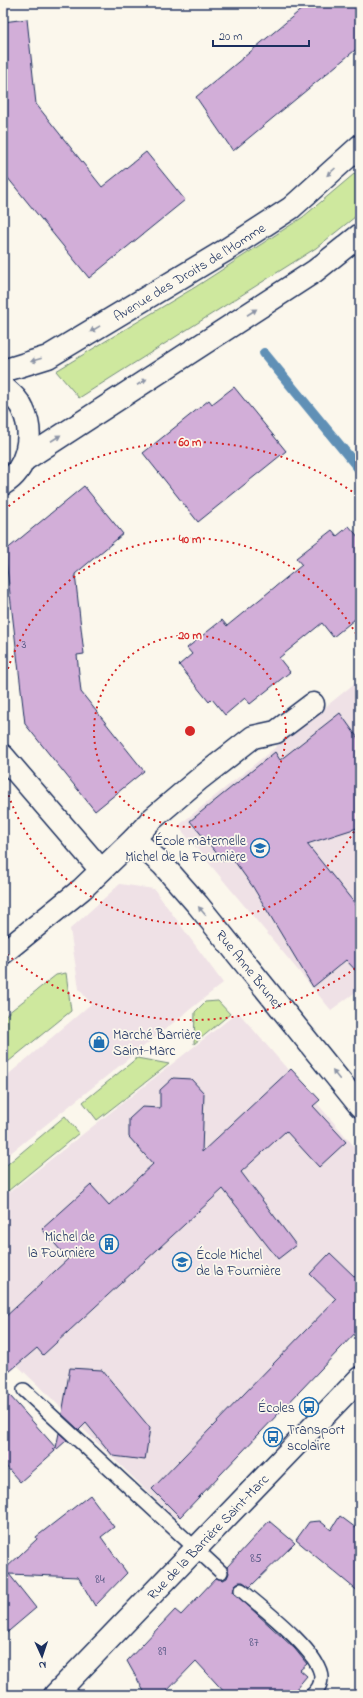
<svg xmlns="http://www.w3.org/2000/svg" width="363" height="1698" font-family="'Indie Flower',sans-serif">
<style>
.built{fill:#efe1e6}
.green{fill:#cee89e;stroke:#748c7e}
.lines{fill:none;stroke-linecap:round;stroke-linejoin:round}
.stream{stroke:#6090b6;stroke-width:10}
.building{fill:#d2aed8;stroke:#1b2f5e}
.lane-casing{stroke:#1b2f5e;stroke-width:16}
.street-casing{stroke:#1b2f5e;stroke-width:25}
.secondary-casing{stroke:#1b2f5e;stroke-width:25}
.primary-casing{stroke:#1b2f5e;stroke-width:25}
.lane{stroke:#fbf7ec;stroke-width:13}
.street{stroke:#fbf7ec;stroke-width:22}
.secondary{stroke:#fbf7ec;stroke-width:22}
.primary{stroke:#fbf7ec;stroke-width:22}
.oneway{fill:#8b93a5}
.ring{fill:none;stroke:#d62828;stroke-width:2;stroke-dasharray:2 4}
.labels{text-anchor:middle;stroke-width:3.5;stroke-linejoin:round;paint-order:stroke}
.number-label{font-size:12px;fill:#494f7c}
.street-label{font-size:14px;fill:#1b2f5e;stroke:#fbf7ec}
.poi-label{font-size:14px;fill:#1b2f5e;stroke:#fbf7ec;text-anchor:end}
.centre{fill:#d62828;stroke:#fbf7ec;stroke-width:2}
.ring-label{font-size:12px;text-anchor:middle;font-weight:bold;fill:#d62828;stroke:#fbf7ec;stroke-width:3.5;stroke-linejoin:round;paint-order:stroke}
</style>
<rect width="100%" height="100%" fill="#fbf7ec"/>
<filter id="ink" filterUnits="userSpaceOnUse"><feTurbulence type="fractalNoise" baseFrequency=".025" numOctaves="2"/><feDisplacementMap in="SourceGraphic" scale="8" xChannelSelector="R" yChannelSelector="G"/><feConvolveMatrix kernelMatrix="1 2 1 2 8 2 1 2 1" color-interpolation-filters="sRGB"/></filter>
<g filter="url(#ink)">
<g class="built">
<path d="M 360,679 L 360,989 L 331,1010 L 178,826 Z"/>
<path d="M 120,884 L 154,889 L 223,983 L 3,1159 L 3,1079 L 91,1004 L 79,989 L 70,929 Z"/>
<path d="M 238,1012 L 360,1153 L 360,1326 L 176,1519 L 18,1366 L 3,1377 L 3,1197 Z"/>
</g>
<g class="green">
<path d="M 360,169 L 360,213 L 316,248 L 79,398 L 56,371 L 197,286 L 303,217 Z"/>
<path d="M 66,973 L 71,1011 L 3,1066 L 3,1017 L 56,975 Z"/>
<path d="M 218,1001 L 230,1014 L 194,1044 L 195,1012 L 205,1002 Z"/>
<path d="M 137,1058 L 169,1064 L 97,1120 L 83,1102 Z"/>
<path d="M 65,1116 L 79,1133 L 3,1195 L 3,1168 Z"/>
</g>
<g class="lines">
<path class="stream" d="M 264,353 L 360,470"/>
</g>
<g class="building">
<path d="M 309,3 L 360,3 L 360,46 L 233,151 L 196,97 Z"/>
<path d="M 27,19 L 36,104 L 102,187 L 146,152 L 185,200 L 89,278 L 3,172 L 3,22 Z"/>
<path d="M 234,387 L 286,451 L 198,522 L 143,453 L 209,400 L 212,404 Z"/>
<path d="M 84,486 L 123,534 L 75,574 L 84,654 L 77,655 L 81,692 L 144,771 L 95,811 L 25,724 L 5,551 Z"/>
<path d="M 349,526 L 360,539 L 360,615 L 333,637 L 322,623 L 279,658 L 290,672 L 250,704 L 245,698 L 225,715 L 212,699 L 209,702 L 179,665 L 192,654 L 187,648 L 222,620 L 227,626 L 302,565 L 296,558 L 332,530 L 337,536 Z"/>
<path d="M 340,713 L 360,741 L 360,827 L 307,844 L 360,910 L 360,975 L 346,960 L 313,987 L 253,887 L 230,855 L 224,862 L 190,821 L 275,752 L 280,760 Z"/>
<path d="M 291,1069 L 320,1100 L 313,1106 L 346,1142 L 319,1167 L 286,1131 L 241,1172 L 296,1245 L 278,1259 L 223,1189 L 43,1355 L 37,1348 L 3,1377 L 3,1319 L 68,1259 L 42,1229 L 91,1185 L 109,1205 L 153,1164 L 129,1137 L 129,1119 L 142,1107 L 160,1108 L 160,1090 L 173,1078 L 191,1079 L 204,1093 L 202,1152 Z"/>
<path d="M 330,1253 L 356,1278 L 360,1273 L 360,1328 L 180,1517 L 152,1489 L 336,1299 L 310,1274 Z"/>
<path d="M 70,1368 L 102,1370 L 150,1428 L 145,1460 L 113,1456 L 86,1423 L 79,1430 L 62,1414 Z"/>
<path d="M 3,1388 L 56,1448 L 59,1433 L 67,1440 L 56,1450 L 53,1448 L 55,1451 L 20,1482 L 3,1463 Z"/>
<path d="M 90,1495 L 114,1527 L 101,1537 L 127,1573 L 95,1606 L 78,1577 L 9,1574 L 36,1608 L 3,1636 L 3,1567 L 5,1569 L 37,1539 L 36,1537 Z"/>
<path d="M 340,1516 L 360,1531 L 360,1593 L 296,1540 L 309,1522 L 320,1521 L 331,1530 Z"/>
<path d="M 269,1521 L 295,1543 L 250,1587 L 243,1582 L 239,1582 L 235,1585 L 233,1592 L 295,1649 L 307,1664 L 300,1670 L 307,1676 L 291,1695 L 227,1695 L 196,1661 L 163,1695 L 146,1695 L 127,1661 L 175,1610 L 181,1615 L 216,1578 L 223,1580 L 227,1578 L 229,1573 L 227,1567 Z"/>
</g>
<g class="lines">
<defs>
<g id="lane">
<path d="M 24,1390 L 221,1572"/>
<path d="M 241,1590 C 260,1606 321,1653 321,1677 C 321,1685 318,1689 312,1695"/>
</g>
<g id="street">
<path d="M 3,756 L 101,870"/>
<path id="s1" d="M 134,839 L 163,865 L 198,905 L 360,1106"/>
<path d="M 3,953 L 82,889 L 134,839 L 151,820 L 198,780 L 253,737 L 276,732 L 313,704"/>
</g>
<g id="secondary">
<path id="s2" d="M 55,1695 L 360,1378"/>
</g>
<g id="primary">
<path id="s3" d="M 3,371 L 48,357 L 226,250 L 291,208 L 360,146"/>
<path d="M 3,387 C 11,394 19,400 23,410 C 35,435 27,470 3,484"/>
<path d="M 24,460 L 315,271 L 360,235"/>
</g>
</defs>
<use href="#lane" class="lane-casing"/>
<use href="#street" class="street-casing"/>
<use href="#secondary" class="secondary-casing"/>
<use href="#primary" class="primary-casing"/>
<use href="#lane" class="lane"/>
<use href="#street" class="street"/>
<use href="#secondary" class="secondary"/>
<use href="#primary" class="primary"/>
</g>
<defs><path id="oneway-solid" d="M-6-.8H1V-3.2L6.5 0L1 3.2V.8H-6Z"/></defs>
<g class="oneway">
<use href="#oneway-solid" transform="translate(331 172) rotate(138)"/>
<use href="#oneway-solid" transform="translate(252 312) rotate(-33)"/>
<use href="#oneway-solid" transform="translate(95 329) rotate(149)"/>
<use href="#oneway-solid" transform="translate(36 360) rotate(163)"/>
<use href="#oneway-solid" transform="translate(142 382) rotate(-33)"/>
<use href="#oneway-solid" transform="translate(56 438) rotate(-33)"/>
<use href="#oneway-solid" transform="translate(202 911) rotate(-130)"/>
<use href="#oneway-solid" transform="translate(336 1075) rotate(-129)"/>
</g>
</g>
<g class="ring">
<circle cx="190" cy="731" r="96"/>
<path d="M360 821A192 192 0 0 1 3 776M3 686A192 192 0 0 1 360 641"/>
<path d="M360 965A289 289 0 0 1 4 952M4 510A289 289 0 0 1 360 497"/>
</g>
<defs>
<symbol id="school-ring" viewBox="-11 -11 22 22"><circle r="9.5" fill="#fbf7ec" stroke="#1f6fb2" stroke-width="1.5"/><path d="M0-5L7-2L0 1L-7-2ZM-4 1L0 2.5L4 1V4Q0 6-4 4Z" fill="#1f6fb2"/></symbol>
<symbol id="shop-ring" viewBox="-11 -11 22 22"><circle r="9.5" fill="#fbf7ec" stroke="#1f6fb2" stroke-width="1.5"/><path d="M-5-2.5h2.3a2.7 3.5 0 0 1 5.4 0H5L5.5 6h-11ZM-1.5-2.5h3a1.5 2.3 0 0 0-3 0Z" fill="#1f6fb2"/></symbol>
<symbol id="building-ring" viewBox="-11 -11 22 22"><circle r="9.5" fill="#fbf7ec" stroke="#1f6fb2" stroke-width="1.5"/><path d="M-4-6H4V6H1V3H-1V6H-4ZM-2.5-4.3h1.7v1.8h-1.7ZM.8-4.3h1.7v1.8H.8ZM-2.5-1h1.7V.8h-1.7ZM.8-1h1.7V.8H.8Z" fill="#1f6fb2"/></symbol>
<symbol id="bus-ring" viewBox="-11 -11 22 22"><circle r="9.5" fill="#fbf7ec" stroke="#1f6fb2" stroke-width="1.5"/><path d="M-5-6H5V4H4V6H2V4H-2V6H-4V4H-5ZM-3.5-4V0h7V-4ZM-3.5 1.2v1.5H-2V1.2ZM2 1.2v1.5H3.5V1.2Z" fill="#1f6fb2"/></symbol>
</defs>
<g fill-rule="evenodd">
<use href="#school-ring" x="249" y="837" width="22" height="22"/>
<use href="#shop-ring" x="88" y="1031" width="22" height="22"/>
<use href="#building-ring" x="98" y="1233" width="22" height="22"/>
<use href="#school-ring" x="171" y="1251" width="22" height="22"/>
<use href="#bus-ring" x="298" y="1396" width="22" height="22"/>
<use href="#bus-ring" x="262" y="1426" width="22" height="22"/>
</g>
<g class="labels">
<g class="number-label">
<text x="24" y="648">3</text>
<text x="256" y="1562">85</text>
<text x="100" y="1583">84</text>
<text x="254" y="1646">87</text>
<text x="162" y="1655">89</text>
</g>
<g class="street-label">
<text dy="5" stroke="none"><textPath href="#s3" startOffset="212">Avenue des Droits de l'Homme</textPath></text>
<text dy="5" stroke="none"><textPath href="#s1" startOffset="175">Rue Anne Brunet</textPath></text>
<text dy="5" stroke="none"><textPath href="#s2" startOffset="220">Rue de la Barrière Saint-Marc</textPath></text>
</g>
<g class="poi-label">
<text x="246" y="845">École maternelle<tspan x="246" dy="16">Michel de la Fournière</tspan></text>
<text x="113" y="1039" text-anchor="start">Marché Barrière<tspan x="113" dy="16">Saint-Marc</tspan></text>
<text x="95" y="1241">Michel de<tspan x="95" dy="16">la Fournière</tspan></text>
<text x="196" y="1259" text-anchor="start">École Michel<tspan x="196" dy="16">de la Fournière</tspan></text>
<text x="295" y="1412">Écoles</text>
<text x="287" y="1434" text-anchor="start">Transport<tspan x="287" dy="16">scolaire</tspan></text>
</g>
</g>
<circle cx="190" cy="731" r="6" class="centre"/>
<g class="ring-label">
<text x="190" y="446">60 m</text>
<text x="190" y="543">40 m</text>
<text x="190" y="639">20 m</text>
</g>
<rect width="363" height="1698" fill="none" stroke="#fbf7ec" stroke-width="16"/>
<rect x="8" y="8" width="347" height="1682" fill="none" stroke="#1b2f5e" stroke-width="1.5" filter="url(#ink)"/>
<g transform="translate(42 1656) rotate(177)" stroke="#fbf7ec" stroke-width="3" paint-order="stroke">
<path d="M0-3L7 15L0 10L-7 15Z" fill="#1b2f5e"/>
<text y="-6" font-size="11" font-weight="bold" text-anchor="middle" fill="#1b2f5e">N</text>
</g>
<path d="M213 40v6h96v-6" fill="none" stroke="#1b2f5e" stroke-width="2"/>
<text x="219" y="40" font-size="12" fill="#1b2f5e" stroke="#fbf7ec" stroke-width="3" paint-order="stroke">20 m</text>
</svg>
